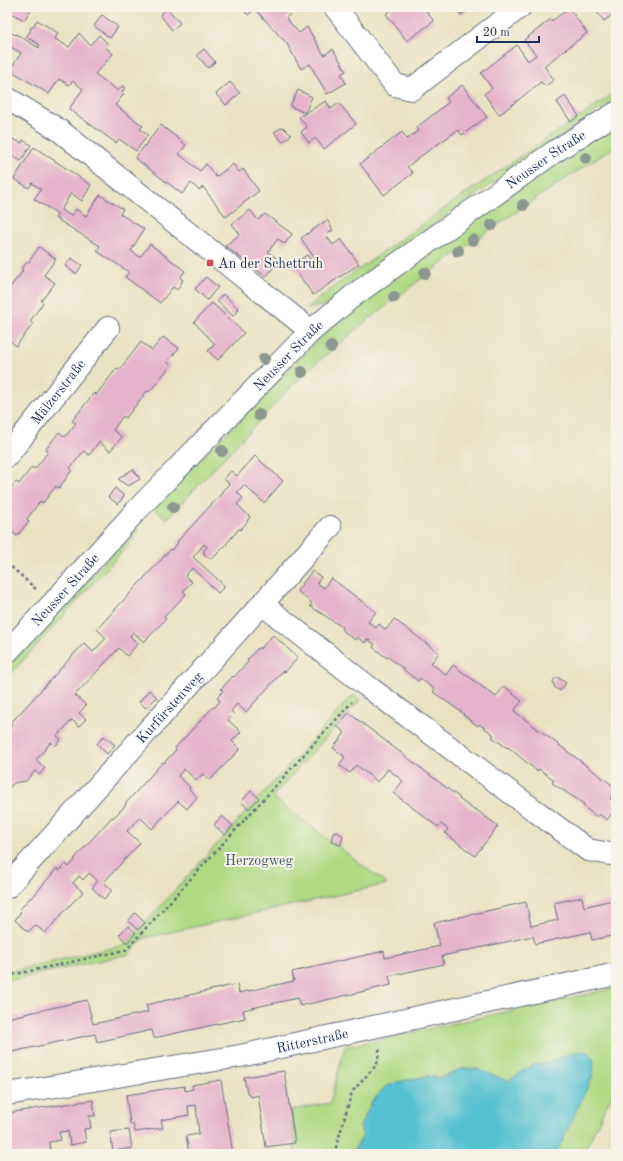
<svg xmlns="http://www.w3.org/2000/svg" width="623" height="1161" font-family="'Old Standard TT',serif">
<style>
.green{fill:#b0d984;stroke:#668471}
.water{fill:#57c1d2;stroke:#397898}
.building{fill:#e5b3cb}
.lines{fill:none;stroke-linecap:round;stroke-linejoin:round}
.minor-casing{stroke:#636e81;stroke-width:24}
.path{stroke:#636e81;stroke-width:2.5;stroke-dasharray:3 3;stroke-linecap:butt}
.minor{stroke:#fff;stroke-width:22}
.tree{fill:#8c9790}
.poi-dot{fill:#d1495b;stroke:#f7f3e8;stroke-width:1.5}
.labels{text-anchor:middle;stroke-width:4;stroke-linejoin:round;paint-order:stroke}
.street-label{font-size:14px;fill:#1b2f5e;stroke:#f7f3e8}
.poi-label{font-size:14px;fill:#1b2f5e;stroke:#f7f3e8;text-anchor:start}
.park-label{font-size:14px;fill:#405a68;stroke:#f7f3e8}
</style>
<rect width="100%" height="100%" fill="#f7f3e8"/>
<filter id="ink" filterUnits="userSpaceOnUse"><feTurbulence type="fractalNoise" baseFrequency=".025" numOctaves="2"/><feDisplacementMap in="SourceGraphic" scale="8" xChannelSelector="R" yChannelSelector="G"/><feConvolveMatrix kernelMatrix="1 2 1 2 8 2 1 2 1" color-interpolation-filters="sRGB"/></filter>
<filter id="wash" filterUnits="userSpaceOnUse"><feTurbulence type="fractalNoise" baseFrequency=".012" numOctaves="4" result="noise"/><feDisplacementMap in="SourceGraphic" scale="16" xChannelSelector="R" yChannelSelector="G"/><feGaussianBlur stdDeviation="0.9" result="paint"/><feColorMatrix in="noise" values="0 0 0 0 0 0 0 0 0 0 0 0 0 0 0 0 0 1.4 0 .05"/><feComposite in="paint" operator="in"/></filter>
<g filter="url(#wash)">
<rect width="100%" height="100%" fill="#e9e2c2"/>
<g class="green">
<path d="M 616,92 L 616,98 L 471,198 L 377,264 L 326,305 L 306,309 L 338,284 L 465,194 Z"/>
<path d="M 616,123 L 616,146 C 508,216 400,288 304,374 C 290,387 277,402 264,416 C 231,450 199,484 167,519 L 153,508 L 323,334 L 381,287 L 540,174 Z"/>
<path d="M 136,527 L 140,532 L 7,678 L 7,668 Z"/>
<path d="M 353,695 L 360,700 L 272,797 L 387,884 L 144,938 L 129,954 L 7,981 L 7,972 L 125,945 Z"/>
<path d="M 616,988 L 616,1086 L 583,1154 L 555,1154 L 560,1146 L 593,1075 L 571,1053 L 546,1064 L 532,1065 L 508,1081 L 477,1069 L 465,1068 L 440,1078 L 426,1076 L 398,1082 L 385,1087 L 372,1102 L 360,1127 L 363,1136 L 352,1154 L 294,1154 L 295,1143 L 291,1110 L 330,1103 L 345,1047 Z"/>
</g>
<path class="water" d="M 585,1051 L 590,1054 L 594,1061 L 593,1075 L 560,1146 L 555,1154 L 352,1154 L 363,1136 L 360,1127 L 372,1102 L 385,1087 L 398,1082 L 427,1076 L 440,1078 L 464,1068 L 477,1069 L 508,1081 L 532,1065 L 546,1064 L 571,1053 Z"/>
<g id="blocks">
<g class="building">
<path d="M 7,7 L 33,7 L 24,20 L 7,11 Z"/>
<path d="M 241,7 L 295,7 L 296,8 L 286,18 L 299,33 L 307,27 L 324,55 L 333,49 L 346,71 L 341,74 L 346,83 L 327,94 L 310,64 L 301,69 L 287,44 L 255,9 L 248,15 Z"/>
<path d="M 390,7 L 423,7 L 434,21 L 407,41 L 386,14 L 392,9 Z"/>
<path d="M 454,7 L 472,7 L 461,15 Z"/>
<path d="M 593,7 L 616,7 L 616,12 L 604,21 Z"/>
<path d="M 167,8 L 180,23 L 172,30 L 160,15 Z"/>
<path d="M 569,8 L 587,33 L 544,66 L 554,80 L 545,86 L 541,82 L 499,115 L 484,94 L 492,88 L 481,73 L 517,45 L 528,61 L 536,55 L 524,40 L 551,19 L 552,21 Z"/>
<path d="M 102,15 L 118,27 L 110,38 L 94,26 Z"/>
<path d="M 37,20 L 58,33 L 55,39 L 69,47 L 79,33 L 90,45 L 99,35 L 108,44 L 105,47 L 113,54 L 95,74 L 118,91 L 122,86 L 125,88 L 122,92 L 124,94 L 115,105 L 143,126 L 140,129 L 148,135 L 136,151 L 119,139 L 116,143 L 69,109 L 83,89 L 73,81 L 69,85 L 59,79 L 49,94 L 10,70 L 21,53 L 9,46 L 7,49 L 7,34 L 9,31 L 15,35 L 16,34 L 39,48 L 39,44 L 26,37 L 31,30 L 30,29 L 31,27 L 32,28 Z"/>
<path d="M 204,49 L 215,62 L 208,68 L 197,55 Z"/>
<path d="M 230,82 L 240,93 L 226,105 L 216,94 Z"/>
<path d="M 462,85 L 487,117 L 462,135 L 458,130 L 421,156 L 407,167 L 413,173 L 384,195 L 360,164 L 402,132 L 407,139 L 418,131 L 416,128 L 449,102 L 446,98 Z"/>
<path d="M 298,90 L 312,97 L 305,113 L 290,106 Z"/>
<path d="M 565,96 L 579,116 L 571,122 L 557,102 Z"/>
<path d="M 326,101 L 331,109 L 339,103 L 356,124 L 324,149 L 315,138 L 309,143 L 301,132 L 307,127 L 299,117 Z"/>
<path d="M 161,125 L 186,145 L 179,154 L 200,171 L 206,164 L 216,177 L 233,164 L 239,172 L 243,169 L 259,191 L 226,217 L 203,187 L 199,190 L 191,183 L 182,194 L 135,158 Z"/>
<path d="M 283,127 L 291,135 L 283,142 L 274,132 Z"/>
<path d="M 7,137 L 22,143 L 23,140 L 31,145 L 21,161 L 13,156 L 7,167 Z"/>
<path d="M 34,147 L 91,185 L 82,201 L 71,193 L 61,210 L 71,216 L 76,209 L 86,216 L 100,195 L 123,209 L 120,214 L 144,229 L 131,251 L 140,257 L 150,244 L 185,271 L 180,278 L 183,280 L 177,290 L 173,287 L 160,303 L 125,277 L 129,272 L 97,251 L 100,246 L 55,218 L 58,214 L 34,199 L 41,189 L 32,183 L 29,188 L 14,179 Z"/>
<path d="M 250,210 L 258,220 L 265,214 L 292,234 L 285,244 L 278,239 L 268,252 L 279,260 L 266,277 L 225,246 L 240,234 L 232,224 Z"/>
<path d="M 327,220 L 333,230 L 326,235 L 333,245 L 341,239 L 359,264 L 313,295 L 292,265 L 307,255 L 314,264 L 317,262 L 301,238 Z"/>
<path d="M 39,247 L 56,259 L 44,275 L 55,283 L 41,301 L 43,303 L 30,321 L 33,324 L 16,346 L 7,338 L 7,291 L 23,271 L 21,269 L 27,262 L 28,263 Z"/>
<path d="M 71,258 L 82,265 L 76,274 L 65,266 Z"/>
<path d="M 206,277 L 218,287 L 207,300 L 195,289 Z"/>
<path d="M 223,294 L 239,309 L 233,316 L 217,301 Z"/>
<path d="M 212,303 L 244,333 L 218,360 L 208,351 L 215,344 L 194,322 Z"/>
<path d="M 163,337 L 179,348 L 167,362 L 171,365 L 160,379 L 149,392 L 147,391 L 126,418 L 123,416 L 113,430 L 122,437 L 110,451 L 99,442 L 89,455 L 84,451 L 70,468 L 72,470 L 59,488 L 56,486 L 43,503 L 40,501 L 27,519 L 29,521 L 17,536 L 7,528 L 7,493 L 16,482 L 19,484 L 32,467 L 35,469 L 48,452 L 46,449 L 59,432 L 65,437 L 76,423 L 72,421 L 94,393 L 96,395 L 117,368 L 120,369 L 141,342 L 152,350 Z"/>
<path d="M 255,456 L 283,481 L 264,503 L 244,485 L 237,492 L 243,498 L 237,504 L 250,517 L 247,521 L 248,521 L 240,530 L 239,529 L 226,544 L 227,544 L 213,558 L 209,558 L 204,554 L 204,550 L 207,547 L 204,544 L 193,557 L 225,586 L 218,593 L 192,568 L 185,576 L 192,582 L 183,591 L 186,594 L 164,617 L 166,619 L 144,642 L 133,632 L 130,636 L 138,644 L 127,656 L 119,648 L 75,695 L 86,705 L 79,713 L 86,719 L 79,726 L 72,720 L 57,736 L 61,739 L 55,746 L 51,742 L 36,760 L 45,768 L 39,775 L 35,771 L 26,781 L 14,783 L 7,790 L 7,731 L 12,725 L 10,724 L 84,643 L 93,652 L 106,638 L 97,629 L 171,549 L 172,550 L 178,543 L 177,542 L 222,493 L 221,492 L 229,484 L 224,479 L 231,471 L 237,476 Z"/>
<path d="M 133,469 L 140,479 L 128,486 L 118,479 Z"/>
<path d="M 115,488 L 124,496 L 118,504 L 108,497 Z"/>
<path d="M 312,571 L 321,577 L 317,583 L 324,588 L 331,578 L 376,612 L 368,622 L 376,628 L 379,624 L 386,630 L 394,619 L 439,653 L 431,663 L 446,675 L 453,665 L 496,697 L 504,686 L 514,694 L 513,694 L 522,701 L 514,711 L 616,788 L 616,791 L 610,799 L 616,804 L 616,808 L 607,820 L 599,814 L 597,817 L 583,806 L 584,804 L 552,783 L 554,780 L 546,774 L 539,769 L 537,771 L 508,747 L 507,748 L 492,737 L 494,735 L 479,724 L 478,726 L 463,715 L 464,714 L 433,692 L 435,690 L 420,678 L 418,681 L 404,670 L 404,669 L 388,657 L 387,658 L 373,647 L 375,644 L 367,639 L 365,643 L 357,637 L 355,640 L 341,629 L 342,627 L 310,606 L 312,603 L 297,591 Z"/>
<path d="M 273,635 L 298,658 L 285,672 L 283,671 L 246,712 L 237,704 L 231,711 L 234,714 L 228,720 L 241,732 L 232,741 L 240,749 L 210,780 L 203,774 L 196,780 L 184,769 L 178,776 L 190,787 L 189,789 L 197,797 L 187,809 L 178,801 L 152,829 L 140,817 L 127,831 L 140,843 L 104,882 L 112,890 L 104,899 L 92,888 L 98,881 L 89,873 L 83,880 L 79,876 L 73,883 L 83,892 L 71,904 L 45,933 L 35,925 L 28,932 L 15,920 L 21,912 L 19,910 L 31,897 L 32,898 L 57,868 L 59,871 L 66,864 L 69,867 L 75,860 L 74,859 L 112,817 L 113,818 L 126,805 L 125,804 L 163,762 L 164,763 L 176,750 L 175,748 L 213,707 L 214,708 L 220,701 L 217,698 L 223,691 L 221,689 L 233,676 L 234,677 L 248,662 L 247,660 L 259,647 L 260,649 Z"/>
<path d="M 557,677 L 566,683 L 560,691 L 555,688 L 553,681 Z"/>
<path d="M 149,690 L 157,697 L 146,708 L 139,702 Z"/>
<path d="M 349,713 L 460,798 L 459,799 L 474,810 L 475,809 L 498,826 L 475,856 L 445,833 L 448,829 L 441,824 L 438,827 L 393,793 L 403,781 L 388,769 L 378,782 L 356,765 L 350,773 L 339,765 L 345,757 L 333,748 L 345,733 L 337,726 Z"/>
<path d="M 104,736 L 115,745 L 107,754 L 97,744 Z"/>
<path d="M 251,791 L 259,798 L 249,809 L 241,802 Z"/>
<path d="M 222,816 L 233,826 L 225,835 L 214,825 Z"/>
<path d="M 338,832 L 343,836 L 341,845 L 331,842 L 333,833 Z"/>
<path d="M 582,897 L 584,907 L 616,899 L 616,935 L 592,940 L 590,932 L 535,944 L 533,936 L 442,956 L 444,964 L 389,976 L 391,985 L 300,1006 L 298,998 L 270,1004 L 243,1010 L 245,1018 L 199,1028 L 154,1038 L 152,1030 L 97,1042 L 95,1034 L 7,1053 L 7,1018 L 87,1000 L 93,1024 L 148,1012 L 146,1005 L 237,984 L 239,993 L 294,981 L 292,972 L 384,951 L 385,958 L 440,946 L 434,923 L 526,902 L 531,926 L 558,920 L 554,903 Z"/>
<path d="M 135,913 L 145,923 L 138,930 L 128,921 Z"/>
<path d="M 128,926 L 136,933 L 127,943 L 119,935 Z"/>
<path d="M 284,1071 L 295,1143 L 266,1147 L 258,1095 L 251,1097 L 247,1093 L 244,1077 Z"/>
<path d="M 221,1080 L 233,1154 L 189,1154 L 186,1136 L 199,1134 L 196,1105 L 188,1106 L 189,1115 L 161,1120 L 163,1128 L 135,1132 L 133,1124 L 130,1124 L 126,1095 L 184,1086 L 185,1091 L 193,1089 L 192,1085 Z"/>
<path d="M 93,1100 L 95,1116 L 89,1116 L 91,1128 L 84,1129 L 86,1142 L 70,1145 L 68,1131 L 59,1132 L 61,1140 L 49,1142 L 50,1151 L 29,1154 L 7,1154 L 7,1113 Z"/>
<path d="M 129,1130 L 132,1148 L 113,1151 L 110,1132 Z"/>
</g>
</g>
</g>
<g filter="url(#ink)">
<use href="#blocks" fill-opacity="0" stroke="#636e81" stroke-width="1"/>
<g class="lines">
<defs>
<g id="minor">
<path d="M 335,7 L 395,85 L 412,89 L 520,7"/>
<path d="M 7,98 L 59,130 L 311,331"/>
<path id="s1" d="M 7,456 L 108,328"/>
<path d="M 262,604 L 367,686 L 588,850 L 616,855"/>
<path id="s2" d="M 7,652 L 52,604 L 135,512 L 311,331 L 354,295 L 554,152 L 616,113"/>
<path id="s3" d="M 7,887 L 262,604 L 330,527"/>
<path id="s4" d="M 7,1094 L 240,1056 L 616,974"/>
</g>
</defs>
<use href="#minor" class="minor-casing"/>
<g class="path">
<path d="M 7,563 L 37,590"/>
<path d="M 7,976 L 126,950 L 352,702"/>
<path d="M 334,1154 L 352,1092 L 377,1064 L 380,1047"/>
</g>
<use href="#minor" class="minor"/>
</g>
<g class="tree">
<circle cx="586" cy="158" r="6"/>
<circle cx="523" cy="205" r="6"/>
<circle cx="492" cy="225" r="6"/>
<circle cx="473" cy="240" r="6"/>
<circle cx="458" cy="251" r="6"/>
<circle cx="425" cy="273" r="6"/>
<circle cx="394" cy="297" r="6"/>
<circle cx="331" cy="347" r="6"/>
<circle cx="264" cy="359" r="6"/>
<circle cx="302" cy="372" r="6"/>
<circle cx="259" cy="415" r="6"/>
<circle cx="222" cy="451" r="6"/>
<circle cx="173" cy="507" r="6"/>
</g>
</g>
<rect class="poi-dot" x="206" y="259" width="8" height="8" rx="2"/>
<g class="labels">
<g class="street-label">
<text dy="5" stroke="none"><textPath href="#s2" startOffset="733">Neusser Straße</textPath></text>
<text dy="5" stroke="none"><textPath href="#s2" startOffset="409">Neusser Straße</textPath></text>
<text dy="5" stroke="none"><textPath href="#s1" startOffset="82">Mälzerstraße</textPath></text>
<text dy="5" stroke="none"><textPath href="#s2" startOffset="85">Neusser Straße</textPath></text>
<text dy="5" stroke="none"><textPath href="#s3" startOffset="242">Kurfürstenweg</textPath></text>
<text dy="5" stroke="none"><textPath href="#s4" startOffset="310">Ritterstraße</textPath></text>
</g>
<g class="poi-label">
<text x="218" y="268">An der Schettruh</text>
</g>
<g class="park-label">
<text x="259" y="865">Herzogweg</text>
</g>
</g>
<rect width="623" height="1161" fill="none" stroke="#f7f3e8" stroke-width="24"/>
<path d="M477 36v6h62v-6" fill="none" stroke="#1b2f5e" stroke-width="2"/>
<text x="483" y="36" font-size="12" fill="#1b2f5e" stroke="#f7f3e8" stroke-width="3" paint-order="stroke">20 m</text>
</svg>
